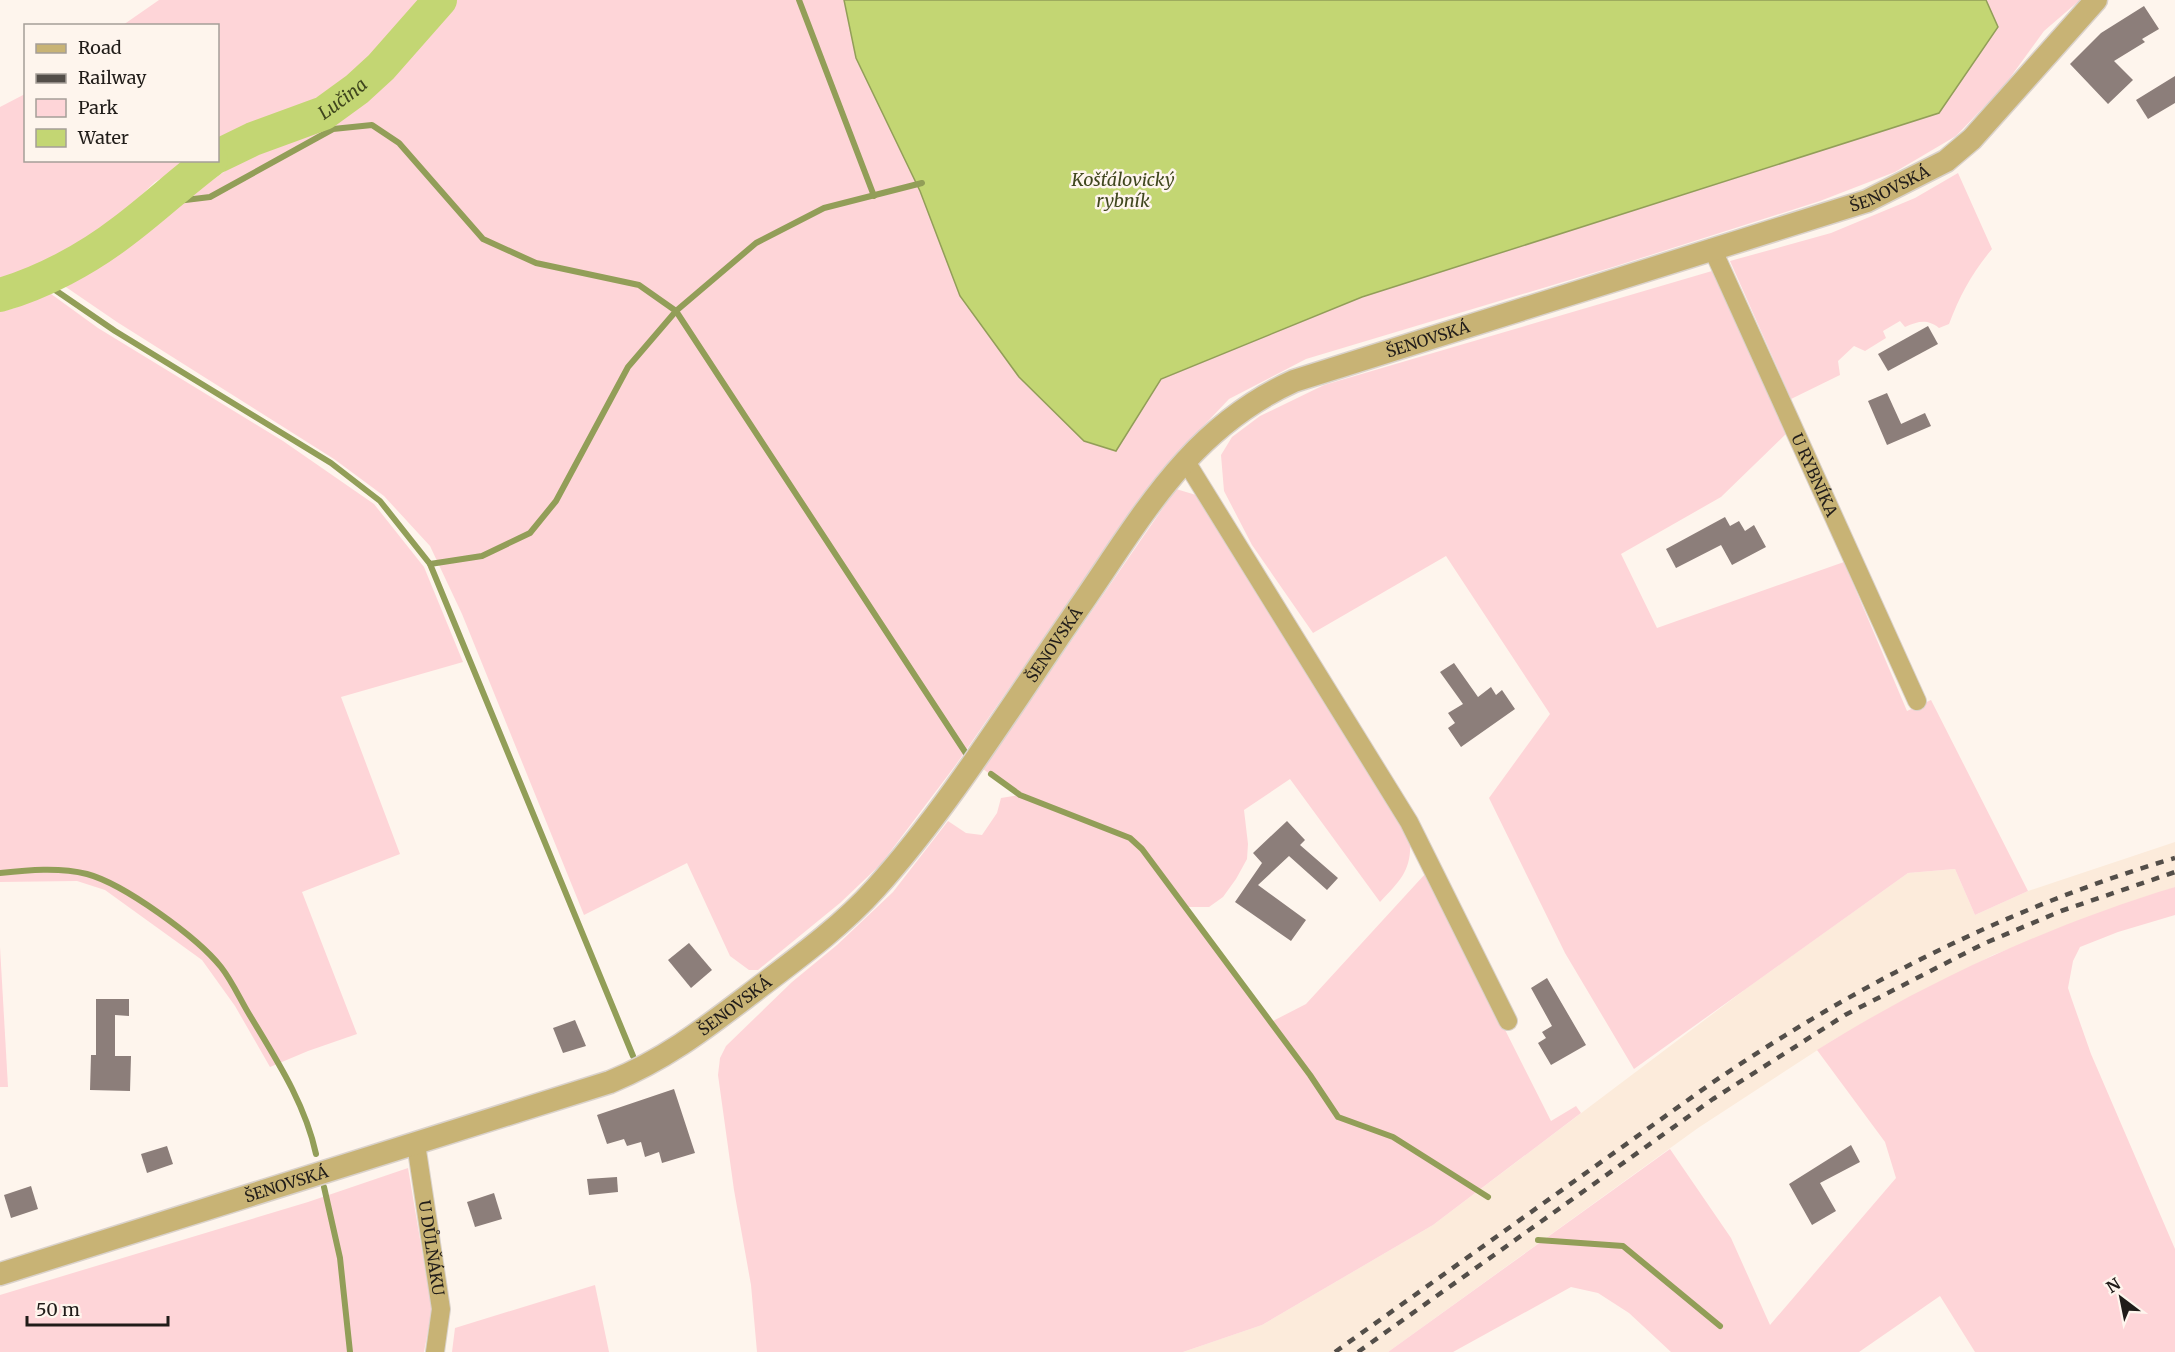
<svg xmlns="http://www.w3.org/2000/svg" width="2175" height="1352" font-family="Merriweather,serif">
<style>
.built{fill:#fcebdb}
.green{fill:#fed5d8}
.water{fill:#c3d673;stroke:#929e58;stroke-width:1.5}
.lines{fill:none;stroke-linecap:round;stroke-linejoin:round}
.stream{stroke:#929e58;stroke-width:6}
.river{stroke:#c3d673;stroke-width:34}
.building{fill:#8c7e7a}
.minor-casing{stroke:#dad2cb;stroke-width:20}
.tertiary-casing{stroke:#dad2cb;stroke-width:25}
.minor{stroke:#c8b375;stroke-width:18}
.tertiary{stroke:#c8b375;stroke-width:22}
.rail{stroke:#534e49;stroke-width:4.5;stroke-dasharray:8 8;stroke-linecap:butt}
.labels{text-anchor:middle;stroke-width:5;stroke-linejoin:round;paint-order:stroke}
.street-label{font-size:16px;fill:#201c19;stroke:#fef5ed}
.water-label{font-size:18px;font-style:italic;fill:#40471e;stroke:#fef5ed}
</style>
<rect width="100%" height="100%" fill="#fef5ed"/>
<path class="built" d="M 2175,842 L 2175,887 L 1993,955 L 1833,1040 L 1698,1128 L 1388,1352 L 1183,1352 L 1262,1325 L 1433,1225 L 1747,988 L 1908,873 L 1955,869 L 1975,915 L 2028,891 Z"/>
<g class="green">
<path d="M 159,0 L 422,0 L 382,47 L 350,79 L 293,111 L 259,121 L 218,144 L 218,26 L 123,25 Z"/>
<path d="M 455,0 L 844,0 L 856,58 L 920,191 L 960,296 L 1019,377 L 1084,441 L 1115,451 L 1161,379 L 1362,297 L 1939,113 L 1998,27 L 1986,0 L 2080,0 L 2044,31 L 2004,86 L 1956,136 L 1895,172 L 1820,201 L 1613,267 L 1306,359 L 1229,399 L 1159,473 L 955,766 L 881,864 L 840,903 L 758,970 L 749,970 L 730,956 L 687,863 L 584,915 L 462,614 L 430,546 L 384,496 L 334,459 L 117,322 L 60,283 L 124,247 L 160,223 L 177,206 L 243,158 L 330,126 L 385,85 L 429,28 Z"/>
<path d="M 25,94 L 26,160 L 190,161 L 155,182 L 112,223 L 63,254 L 0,282 L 0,107 Z"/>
<path d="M 1958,173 L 1992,249 C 1972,273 1960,295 1949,324 L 1939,328 C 1927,319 1919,321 1905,327 L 1900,321 L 1883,331 L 1886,338 L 1865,351 L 1854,346 L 1838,361 L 1840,375 L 1791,399 L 1730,261 L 1831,233 L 1915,198 Z"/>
<path d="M 1712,271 L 1791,429 L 1721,497 L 1621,554 L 1657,628 L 1844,562 L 1907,711 L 1931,700 L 2028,891 L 1975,915 L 1955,869 L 1908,873 L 1634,1069 L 1565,953 L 1489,798 L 1550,714 L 1446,556 L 1313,633 L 1252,545 L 1224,491 L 1221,455 L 1232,437 L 1260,416 L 1324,385 Z"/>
<path d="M 47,291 L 98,328 L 283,441 L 374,504 L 424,567 L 463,662 L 341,697 L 400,854 L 302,892 L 357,1034 L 308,1051 L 270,1067 L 235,1006 L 202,960 L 105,890 L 77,881 L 0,882 L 0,312 L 15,308 Z"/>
<path d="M 1176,489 L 1196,495 L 1410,839 C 1412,870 1401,880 1380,902 L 1290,779 L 1244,810 L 1248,844 L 1247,859 L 1236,879 L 1223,897 L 1209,907 L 1185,907 L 1271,1022 L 1306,1004 L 1426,873 L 1551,1121 L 1576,1106 L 1581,1113 L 1433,1225 L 1262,1325 L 1183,1352 L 757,1352 L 751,1285 L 734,1190 L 718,1075 L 720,1058 L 726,1046 L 792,982 L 837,945 L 893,892 L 948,821 L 966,833 L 982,835 L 997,813 L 1001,798 L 1019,795 L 983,769 Z"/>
<path d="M 2175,887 L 2175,915 L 2118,932 L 2080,947 L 2073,961 L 2068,988 L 2072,1000 L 2091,1054 L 2175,1249 L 2175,1352 L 1975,1352 L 1940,1296 L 1859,1352 L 1671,1352 L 1629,1313 L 1598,1293 L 1571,1287 L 1453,1352 L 1388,1352 L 1670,1149 L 1731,1238 L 1770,1325 L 1896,1178 L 1885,1142 L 1817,1050 C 1927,981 2050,925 2175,887 Z"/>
<path d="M 0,947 L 8,1087 L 0,1087 Z"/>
<path d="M 408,1168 L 432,1310 L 424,1352 L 0,1352 L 0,1295 L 308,1202 Z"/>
<path d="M 595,1285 L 609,1352 L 452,1352 L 455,1328 Z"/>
</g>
<path class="water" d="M 844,0 L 1986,0 L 1998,27 L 1939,113 L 1362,297 L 1161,379 L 1116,451 L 1084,441 L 1019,377 L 960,296 L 920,191 L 856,58 Z"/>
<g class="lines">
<g class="stream">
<path d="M 799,0 L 874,196"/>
<path d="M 162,198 L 169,202 L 210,197 L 333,129 L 372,125 L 399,143 L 483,239 L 536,263 L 639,285 L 676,311 L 969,758"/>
<path d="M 10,292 L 39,279 L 115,331 L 331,463 L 380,501 L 430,564 L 482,556 L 530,533 L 556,501 L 628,367 L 676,311 L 756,243 L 824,208 L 922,183"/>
<path d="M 430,564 L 633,1056"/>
<path d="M 991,774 L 1020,795 L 1130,838 L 1142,849 L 1310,1075 L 1338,1117 L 1393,1137 L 1488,1197"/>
<path d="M 0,873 C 28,870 59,867 87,874 C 124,884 197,937 221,967 C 232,981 240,999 249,1014 C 276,1059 305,1103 316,1154"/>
<path d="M 324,1187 L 340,1258 L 350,1352"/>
<path d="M 1538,1240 L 1623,1246 L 1720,1326"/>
</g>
<g class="river">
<path id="s1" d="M 218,156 L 253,139 L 324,113 L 357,89 L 381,67 L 440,0"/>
<path d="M 0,295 C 42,283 87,259 122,232 C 153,209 180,183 211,160"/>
</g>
</g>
<g class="building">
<path d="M 2144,6 L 2159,29 L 2142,39 L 2145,42 L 2114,61 L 2133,80 L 2108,104 L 2070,64 L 2101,33 Z"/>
<path d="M 2175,76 L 2175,103 L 2148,119 L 2136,100 Z"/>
<path d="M 1928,326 L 1938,344 L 1888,371 L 1878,354 Z"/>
<path d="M 1887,393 L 1903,428 L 1901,424 L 1925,413 L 1931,426 L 1887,445 L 1868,401 Z"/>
<path d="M 1725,517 L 1730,526 L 1739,521 L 1745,531 L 1754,525 L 1766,547 L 1732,565 L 1721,545 L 1676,568 L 1666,549 Z"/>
<path d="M 1454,663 L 1478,697 L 1491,687 L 1496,695 L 1502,690 L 1515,709 L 1461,747 L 1448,728 L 1455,723 L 1448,713 L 1463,704 L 1440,672 Z"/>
<path d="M 1287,821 L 1305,840 L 1300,845 L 1338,878 L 1327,890 L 1289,856 L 1258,885 L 1306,920 L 1291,941 L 1235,902 L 1262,863 L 1253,853 Z"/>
<path d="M 689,943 L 712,970 L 691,988 L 668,960 Z"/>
<path d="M 1547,978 L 1586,1045 L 1551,1065 L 1538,1043 L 1546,1038 L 1542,1032 L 1552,1026 L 1531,988 Z"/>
<path d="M 96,999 L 129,999 L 129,1016 L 115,1015 L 115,1056 L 131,1056 L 130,1091 L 90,1090 L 91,1055 L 96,1055 Z"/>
<path d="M 575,1020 L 586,1046 L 563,1053 L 553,1028 Z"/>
<path d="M 674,1089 L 695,1153 L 662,1163 L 659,1152 L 645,1157 L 641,1142 L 627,1146 L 624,1139 L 607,1144 L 597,1115 Z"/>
<path d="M 1851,1145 L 1860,1162 L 1820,1183 L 1836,1211 L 1812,1225 L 1789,1184 Z"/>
<path d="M 167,1146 L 173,1164 L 147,1173 L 141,1154 Z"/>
<path d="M 617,1177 L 618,1192 L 589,1195 L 587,1179 Z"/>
<path d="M 31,1186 L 38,1209 L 11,1218 L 4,1195 Z"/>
<path d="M 494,1193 L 502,1219 L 475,1227 L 467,1202 Z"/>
</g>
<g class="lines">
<defs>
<g id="minor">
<path id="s2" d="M 1712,248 L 1917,701"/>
<path d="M 1185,460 L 1409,822 L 1508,1021"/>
<path id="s3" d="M 416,1144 L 441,1309 L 435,1352"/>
</g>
<g id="tertiary">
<path id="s4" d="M 0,1274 L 610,1082 C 664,1060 703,1030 749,995 C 792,962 839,929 875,889 C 950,806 1014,701 1078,609 C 1142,517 1188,429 1294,381 L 1867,201 L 1946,161 L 1972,139 L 2096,0"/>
</g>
</defs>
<use href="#minor" class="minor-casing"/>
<use href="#tertiary" class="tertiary-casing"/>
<use href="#minor" class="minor"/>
<use href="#tertiary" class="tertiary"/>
<g class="rail">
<path d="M 1335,1352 L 1709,1085 C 1852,987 2008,907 2175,858"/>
<path d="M 1358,1352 L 1713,1099 L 1845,1015 L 1983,944 L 2061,911 L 2175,872"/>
</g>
</g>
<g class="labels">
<g class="street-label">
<text dy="6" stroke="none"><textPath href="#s4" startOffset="2260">ŠENOVSKÁ</textPath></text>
<text dy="6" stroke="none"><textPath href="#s4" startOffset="1774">ŠENOVSKÁ</textPath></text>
<text dy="6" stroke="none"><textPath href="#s2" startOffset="249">U RYBNÍKA</textPath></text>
<text dy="6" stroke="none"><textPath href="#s4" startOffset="1272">ŠENOVSKÁ</textPath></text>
<text dy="6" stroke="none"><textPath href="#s4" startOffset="786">ŠENOVSKÁ</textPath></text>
<text dy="6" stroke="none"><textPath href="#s4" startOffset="300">ŠENOVSKÁ</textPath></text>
<text dy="6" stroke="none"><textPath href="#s3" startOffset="105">U DŮLŇÁKU</textPath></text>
</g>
<g class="water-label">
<text dy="6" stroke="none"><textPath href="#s1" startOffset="138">Lučina</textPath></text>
<text x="1123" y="186">Košťálovický<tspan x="1123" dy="21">rybník</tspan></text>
</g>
</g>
<rect x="24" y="24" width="195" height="138" fill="#fef5ed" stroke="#a59e98" stroke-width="1.5"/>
<rect x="36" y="44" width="30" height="9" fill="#c8b375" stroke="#a59e98" stroke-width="1.5"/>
<text x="78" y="54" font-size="18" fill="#201c19">Road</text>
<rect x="36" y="74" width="30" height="9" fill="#534e49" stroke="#a59e98" stroke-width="1.5"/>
<text x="78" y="84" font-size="18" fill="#201c19">Railway</text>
<rect x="36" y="99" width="30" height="18" fill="#fed5d8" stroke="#a59e98" stroke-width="1.5"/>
<text x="78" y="114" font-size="18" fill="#201c19">Park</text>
<rect x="36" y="129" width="30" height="18" fill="#c3d673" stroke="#a59e98" stroke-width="1.5"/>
<text x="78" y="144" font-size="18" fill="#201c19">Water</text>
<g transform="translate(2121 1298) rotate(328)" stroke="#fef5ed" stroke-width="4.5" paint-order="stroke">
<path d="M0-4.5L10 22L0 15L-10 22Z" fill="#201c19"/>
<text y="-9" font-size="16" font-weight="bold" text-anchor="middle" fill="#201c19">N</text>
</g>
<path d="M27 1316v9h141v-9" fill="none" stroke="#201c19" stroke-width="3"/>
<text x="36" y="1316" font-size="18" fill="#201c19" stroke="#fef5ed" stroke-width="4.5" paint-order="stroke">50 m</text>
</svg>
